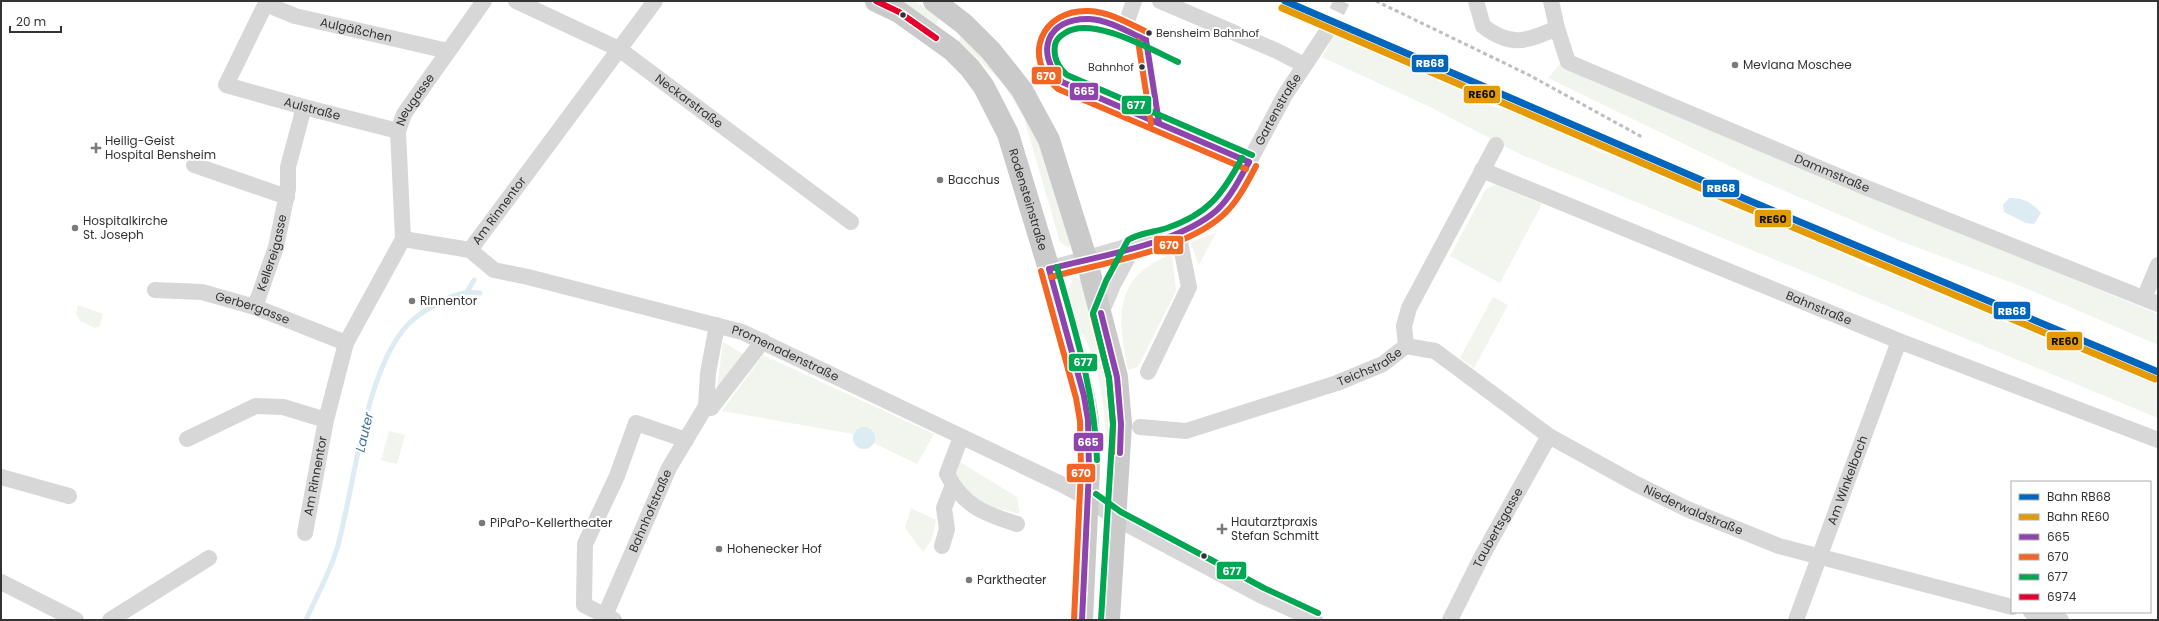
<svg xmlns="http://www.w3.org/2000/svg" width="2159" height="621" font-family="Poppins,sans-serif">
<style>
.green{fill:#f1f5ed}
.water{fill:#ddebf3}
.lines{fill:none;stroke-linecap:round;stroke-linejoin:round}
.stream{stroke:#ddebf3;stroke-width:5}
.minor-tunnel{stroke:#d6d6d6;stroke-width:16;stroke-dasharray:16 8;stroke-linecap:butt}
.minor{stroke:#d7d7d7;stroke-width:16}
.primary{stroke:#cacaca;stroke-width:22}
.rail{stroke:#bebebe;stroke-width:3;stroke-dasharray:4 3;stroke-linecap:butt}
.bus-1-casing{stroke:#fff;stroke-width:9}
.bus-2-casing{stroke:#fff;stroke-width:9}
.bus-3-casing{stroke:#fff;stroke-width:9}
.bus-4-casing{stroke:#fff;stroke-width:9}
.bus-1{stroke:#8e44ad;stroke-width:6}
.bus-2{stroke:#f26522;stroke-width:6}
.bus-3{stroke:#00a651;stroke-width:6}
.bus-4{stroke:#e4002b;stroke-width:6}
.rail-1-casing{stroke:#fff;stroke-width:10}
.rail-2-casing{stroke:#fff;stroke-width:10}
.rail-1{stroke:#0065bd;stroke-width:7}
.rail-2{stroke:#e39a05;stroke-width:7}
.bus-dot{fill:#333;stroke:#fff;stroke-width:1.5}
.poi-dot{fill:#7a7a7a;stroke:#fff;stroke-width:1.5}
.labels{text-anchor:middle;stroke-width:4;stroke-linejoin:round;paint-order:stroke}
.bus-label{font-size:11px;fill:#333;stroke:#fff;text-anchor:start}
.street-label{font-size:12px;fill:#333;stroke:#fff}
.poi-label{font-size:12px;fill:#333;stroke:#fff;text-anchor:start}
.water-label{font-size:13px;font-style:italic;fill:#3f7597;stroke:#fff}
.line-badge{stroke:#fff;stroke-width:1.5}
.badge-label{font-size:11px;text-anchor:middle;font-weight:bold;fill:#fff}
.pale-badge-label{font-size:11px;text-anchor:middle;font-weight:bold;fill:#111}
</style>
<rect width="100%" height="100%" fill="#fff"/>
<g class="green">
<path d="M 895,1 L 914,1 L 940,17 L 936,25 Z"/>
<path d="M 1335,34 L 1467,92 C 1477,103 1501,110 1516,111 L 1588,143 C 1594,152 1605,154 1615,154 L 1723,201 C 1729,209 1739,211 1749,212 L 1849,256 L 1869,267 L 1877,267 L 2158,382 L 2158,418 L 1522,155 L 1428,106 L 1322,57 Z"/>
<path d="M 961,35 C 989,61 1022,99 1037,135 C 1051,169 1060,207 1072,242 L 1069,248 L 1060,242 L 1024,118 L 1003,83 L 959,41 Z"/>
<path d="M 1561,63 L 1745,144 L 2158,314 L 2158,345 L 2023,287 L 1900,241 L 1748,175 L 1548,78 Z"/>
<path d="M 1496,185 L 1542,204 L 1500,283 L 1450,256 L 1486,189 Z"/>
<path d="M 1216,233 L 1199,265 L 1190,242 Z"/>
<path d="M 1172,254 L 1176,291 L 1138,367 L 1128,370 C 1117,316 1113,277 1172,254 Z"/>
<path d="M 1076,275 L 1082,282 L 1105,368 L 1110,400 L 1113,439 L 1106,443 C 1105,413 1101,383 1092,354 C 1086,337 1071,323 1068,304 C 1066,293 1070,284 1076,275 Z"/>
<path d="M 1493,297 L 1508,305 L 1474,368 L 1460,358 Z"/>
<path d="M 78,305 L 103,314 L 100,326 L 95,328 L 80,321 L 76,314 Z"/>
<path d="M 723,342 L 743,354 L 717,388 Z"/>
<path d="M 763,355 L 934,434 L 917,464 L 874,443 L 874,434 L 859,428 L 853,434 L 722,411 Z"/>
<path d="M 389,431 L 405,435 L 397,464 L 381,460 Z"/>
<path d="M 957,460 L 1017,497 L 1020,514 C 986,506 973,502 953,474 Z"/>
<path d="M 911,508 L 936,520 L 932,539 L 923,552 L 905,528 Z"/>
</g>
<g class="water">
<path d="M 2009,198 C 2023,197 2032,203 2041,213 L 2034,224 L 2026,223 L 2004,212 L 2003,205 Z"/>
<circle cx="864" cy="438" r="11"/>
</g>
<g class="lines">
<g class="stream">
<path d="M 467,292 L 474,280"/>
<path d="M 306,620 C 316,597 332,569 338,545 C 355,483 364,378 404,329 C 411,320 424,311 435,305 C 451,296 461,291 480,293"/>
</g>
<path class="minor-tunnel" d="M 1326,33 L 1342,1"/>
<g class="minor">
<path id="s1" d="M 267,1 L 226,85 L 304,107 L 398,131"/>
<path id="s2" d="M 516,1 L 619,49 L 851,222"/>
<path d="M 1160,1 L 1277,51 L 1304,65"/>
<path d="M 1476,1 L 1483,26 C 1511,48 1528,41 1557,28"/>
<path id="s3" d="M 1551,1 L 1557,28 L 1568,62 L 1862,186 L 2158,304"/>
<path id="s4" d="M 266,4 L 295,16 L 448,51"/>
<path d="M 1124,30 L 1134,1"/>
<path d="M 194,165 L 287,197"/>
<path id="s5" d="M 1482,170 L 1899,341 L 2158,440"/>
<path id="s6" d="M 403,239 L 398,131 L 404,114 L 484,1"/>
<path id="s7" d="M 470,250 L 494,270 L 528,277 L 742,332 L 1061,484 L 1087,498 L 1117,519 L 1260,595 L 1315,620"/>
<path id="s8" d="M 470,250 L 655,1"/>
<path id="s9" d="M 1049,269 L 1178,232 L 1206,219 L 1225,201 L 1249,162 L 1285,95 L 1326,33"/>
<path id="s10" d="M 155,290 L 202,292 L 255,307 L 346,343"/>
<path d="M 2144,298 L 2158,265"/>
<path id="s11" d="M 255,307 L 276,247 L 288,189 L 288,167 L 304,107"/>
<path d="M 1101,313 L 1113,285 L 1134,246"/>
<path id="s12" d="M 1406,346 L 1435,351 L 1549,436 L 1636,484 L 1687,509 L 1779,546 L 2012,607"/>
<path d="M 1406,346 L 1404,326 L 1409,308 L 1496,145"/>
<path d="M 1148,372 L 1189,287 L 1178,232"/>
<path d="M 706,406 L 711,408 L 763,341"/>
<path id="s13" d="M 1140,427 L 1186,431 L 1337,383 L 1383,364 L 1406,346"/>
<path d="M 961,437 L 947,474 C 963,506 985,514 1017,524"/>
<path d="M 187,439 L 256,406 L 283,407 L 326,420"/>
<path d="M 1,477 L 69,496"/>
<path id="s14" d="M 305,533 L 326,420 L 346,343 L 403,239 L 470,250"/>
<path d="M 942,546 L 947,529 L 944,508 L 953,485"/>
<path d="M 1,582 L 76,620"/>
<path d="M 2031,612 L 2061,620"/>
<path d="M 110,620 L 209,558"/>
<path id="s15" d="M 603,620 L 669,468 L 706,406 L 708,373 L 717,325"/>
<path d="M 614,620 L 584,605 L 585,544 L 617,476 L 636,423 L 686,440"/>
<path id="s16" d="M 1450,620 L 1482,556 L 1549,436"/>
<path id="s17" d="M 1796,620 L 1899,341"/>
</g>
<g class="primary">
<path id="s18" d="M 876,1 L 899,12 L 952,50 L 970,68 L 984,87 L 1008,134 L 1049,269 L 1084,396 L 1088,420 L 1089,470 L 1082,620"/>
<path d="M 934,1 L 964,24 L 991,51 L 1022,90 L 1049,140 L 1086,258 L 1117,377 L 1121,424 L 1109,620"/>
</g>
<path class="rail" d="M 1376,1 L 1529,75 L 1642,137"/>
<defs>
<g id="bus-1">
<path d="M 1146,40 C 1128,32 1109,20 1089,19 C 1047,18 1034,52 1062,82 L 1249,162"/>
<path d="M 1146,40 L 1159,123"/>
<path d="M 1049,269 L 1084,396 L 1088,420 L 1089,470 L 1082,620"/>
<path d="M 1049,269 C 1098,256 1179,244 1217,210 C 1231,197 1240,178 1249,162"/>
<path d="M 1101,313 L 1117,377 L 1121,424 L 1120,453"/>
</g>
<g id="bus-2">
<path d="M 1149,33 C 1130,24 1110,12 1089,11 C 1041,9 1021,58 1058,89 L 1246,169"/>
<path d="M 1138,41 L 1151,124"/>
<path d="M 1041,271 L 1076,398 L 1080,421 L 1081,470 L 1074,620"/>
<path d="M 1051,277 C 1102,263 1182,251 1222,216 C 1237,203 1247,183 1256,166"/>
<path d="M 1093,315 L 1109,378 L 1113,424 L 1112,453"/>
</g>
<g id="bus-3">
<path d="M 1178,62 C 1152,50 1091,15 1065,33 C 1060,36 1056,39 1055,45 C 1053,57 1058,67 1067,75 L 1252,155"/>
<path d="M 1057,267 C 1075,331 1095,393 1097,460"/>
<path d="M 1096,494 L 1121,512 L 1264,588 L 1318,613"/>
<path d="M 1101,620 L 1113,424 L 1109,378 L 1093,313 L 1106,281 L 1128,240 C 1139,233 1155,232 1167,228 C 1208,214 1222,195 1242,158"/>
</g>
<path id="bus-4" d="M 876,1 L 899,12 L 936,38"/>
</defs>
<use href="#bus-1" class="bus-1-casing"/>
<use href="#bus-2" class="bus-2-casing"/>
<use href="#bus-3" class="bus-3-casing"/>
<use href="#bus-4" class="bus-4-casing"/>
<use href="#bus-1" class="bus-1"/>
<use href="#bus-2" class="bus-2"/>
<use href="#bus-3" class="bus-3"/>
<use href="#bus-4" class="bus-4"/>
<defs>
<path id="rail-1" d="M 1285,1 L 1743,198 L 2158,372"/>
<path id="rail-2" d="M 1282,8 L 1740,205 L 2155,379"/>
</defs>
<use href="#rail-1" class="rail-1-casing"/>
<use href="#rail-2" class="rail-2-casing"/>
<use href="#rail-1" class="rail-1"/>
<use href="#rail-2" class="rail-2"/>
</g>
<g class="bus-dot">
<circle cx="903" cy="15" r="3.5"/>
<circle cx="1149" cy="33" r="3.5"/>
<circle cx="1142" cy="67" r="3.5"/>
<circle cx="1204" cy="556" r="3.5"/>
</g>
<g class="poi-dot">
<circle cx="1735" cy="65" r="4"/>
<path d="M94 142h4v4h4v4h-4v4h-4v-4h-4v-4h4z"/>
<circle cx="940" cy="180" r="4"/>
<circle cx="75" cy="228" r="4"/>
<circle cx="412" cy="301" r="4"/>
<circle cx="482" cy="523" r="4"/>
<path d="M1220 523h4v4h4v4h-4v4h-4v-4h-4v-4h4z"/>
<circle cx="719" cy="549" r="4"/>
<circle cx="969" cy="580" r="4"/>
</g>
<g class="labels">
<g class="bus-label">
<text x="1156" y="37">Bensheim Bahnhof</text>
<text x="1134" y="71" text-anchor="end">Bahnhof</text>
</g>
<g class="street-label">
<text dy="4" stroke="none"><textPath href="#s4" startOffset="94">Aulgäßchen</textPath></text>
<text dy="4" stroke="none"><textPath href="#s6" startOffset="144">Neugasse</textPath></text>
<text dy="4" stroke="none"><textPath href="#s2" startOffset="201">Neckarstraße</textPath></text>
<text dy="4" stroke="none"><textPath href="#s1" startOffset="183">Aulstraße</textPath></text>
<text dy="4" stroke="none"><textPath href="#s9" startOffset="297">Gartenstraße</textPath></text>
<text dy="4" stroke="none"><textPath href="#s3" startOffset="350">Dammstraße</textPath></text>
<text dy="4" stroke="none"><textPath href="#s18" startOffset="261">Rodensteinstraße</textPath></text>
<text dy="4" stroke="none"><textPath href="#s8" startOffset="49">Am Rinnentor</textPath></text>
<text dy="4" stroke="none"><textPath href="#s11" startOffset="57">Kellereigasse</textPath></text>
<text dy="4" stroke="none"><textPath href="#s10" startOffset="100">Gerbergasse</textPath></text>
<text dy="4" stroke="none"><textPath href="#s5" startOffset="364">Bahnstraße</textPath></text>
<text dy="4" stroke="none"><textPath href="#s7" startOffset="335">Promenadenstraße</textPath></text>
<text dy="4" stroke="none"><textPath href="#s13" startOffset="241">Teichstraße</textPath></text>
<text dy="4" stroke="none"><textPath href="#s14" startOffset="58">Am Rinnentor</textPath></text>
<text dy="4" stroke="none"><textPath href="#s17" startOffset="149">Am Winkelbach</textPath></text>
<text dy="4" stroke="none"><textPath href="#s12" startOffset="334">Niederwaldstraße</textPath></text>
<text dy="4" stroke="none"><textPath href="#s15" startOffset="119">Bahnhofstraße</textPath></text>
<text dy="4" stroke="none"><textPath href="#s16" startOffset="104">Taubertsgasse</textPath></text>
</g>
<g class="poi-label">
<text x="1743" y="69">Mevlana Moschee</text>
<text x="105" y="145">Heilig-Geist<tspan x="105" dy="14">Hospital Bensheim</tspan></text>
<text x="948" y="184">Bacchus</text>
<text x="83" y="225">Hospitalkirche<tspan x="83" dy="14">St. Joseph</tspan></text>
<text x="420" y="305">Rinnentor</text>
<text x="1231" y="526">Hautarztpraxis<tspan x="1231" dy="14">Stefan Schmitt</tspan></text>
<text x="490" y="527">PiPaPo-Kellertheater</text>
<text x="727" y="553">Hohenecker Hof</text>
<text x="977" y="584">Parktheater</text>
</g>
<g class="water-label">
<text transform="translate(364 432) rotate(-77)" y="5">Lauter</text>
</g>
</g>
<g class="line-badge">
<rect x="1411" y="54" width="38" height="19" rx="4" fill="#0065bd"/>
<rect x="1031" y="66" width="31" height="19" rx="4" fill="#f26522"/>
<rect x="1069" y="82" width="30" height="19" rx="4" fill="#8e44ad"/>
<rect x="1463" y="85" width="38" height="19" rx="4" fill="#e39a05"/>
<rect x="1121" y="95" width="31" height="20" rx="4" fill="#00a651"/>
<rect x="1702" y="179" width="38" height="19" rx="4" fill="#0065bd"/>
<rect x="1754" y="209" width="38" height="19" rx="4" fill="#e39a05"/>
<rect x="1153" y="235" width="31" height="20" rx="4" fill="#f26522"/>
<rect x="1993" y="301" width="38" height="19" rx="4" fill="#0065bd"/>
<rect x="2046" y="331" width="37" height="20" rx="4" fill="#e39a05"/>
<rect x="1068" y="353" width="30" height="19" rx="4" fill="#00a651"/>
<rect x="1073" y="432" width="31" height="20" rx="4" fill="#8e44ad"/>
<rect x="1066" y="463" width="30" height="20" rx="4" fill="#f26522"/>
<rect x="1216" y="561" width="31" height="19" rx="4" fill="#00a651"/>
</g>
<g class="badge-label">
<text x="1430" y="67">RB68</text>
<text x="1046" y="80">670</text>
<text x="1084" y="95">665</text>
<text x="1136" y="109">677</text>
<text x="1721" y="192">RB68</text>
<text x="1169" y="249">670</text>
<text x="2012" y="315">RB68</text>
<text x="1083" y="366">677</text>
<text x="1088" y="446">665</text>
<text x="1081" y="477">670</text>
<text x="1232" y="575">677</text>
</g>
<g class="pale-badge-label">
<text x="1482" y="98">RE60</text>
<text x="1773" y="223">RE60</text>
<text x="2065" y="345">RE60</text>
</g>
<rect width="2159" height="621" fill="none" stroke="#333333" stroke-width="4"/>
<rect x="2011" y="481" width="140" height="132" fill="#ffffff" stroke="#adadad"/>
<rect x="2019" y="494" width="20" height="6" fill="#0065bd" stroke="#adadad"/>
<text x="2047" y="501" font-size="12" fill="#333333">Bahn RB68</text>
<rect x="2019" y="514" width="20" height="6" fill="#e39a05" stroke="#adadad"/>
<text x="2047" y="521" font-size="12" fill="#333333">Bahn RE60</text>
<rect x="2019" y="534" width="20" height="6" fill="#8e44ad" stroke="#adadad"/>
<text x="2047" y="541" font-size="12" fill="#333333">665</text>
<rect x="2019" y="554" width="20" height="6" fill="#f26522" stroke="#adadad"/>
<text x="2047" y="561" font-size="12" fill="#333333">670</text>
<rect x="2019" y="574" width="20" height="6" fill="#00a651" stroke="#adadad"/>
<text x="2047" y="581" font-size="12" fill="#333333">677</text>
<rect x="2019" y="594" width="20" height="6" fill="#e4002b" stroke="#adadad"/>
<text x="2047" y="601" font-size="12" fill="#333333">6974</text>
<path d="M10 26v6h51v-6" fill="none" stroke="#333333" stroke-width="2"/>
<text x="16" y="26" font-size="12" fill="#333333" stroke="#ffffff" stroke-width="3" paint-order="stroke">20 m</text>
</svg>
